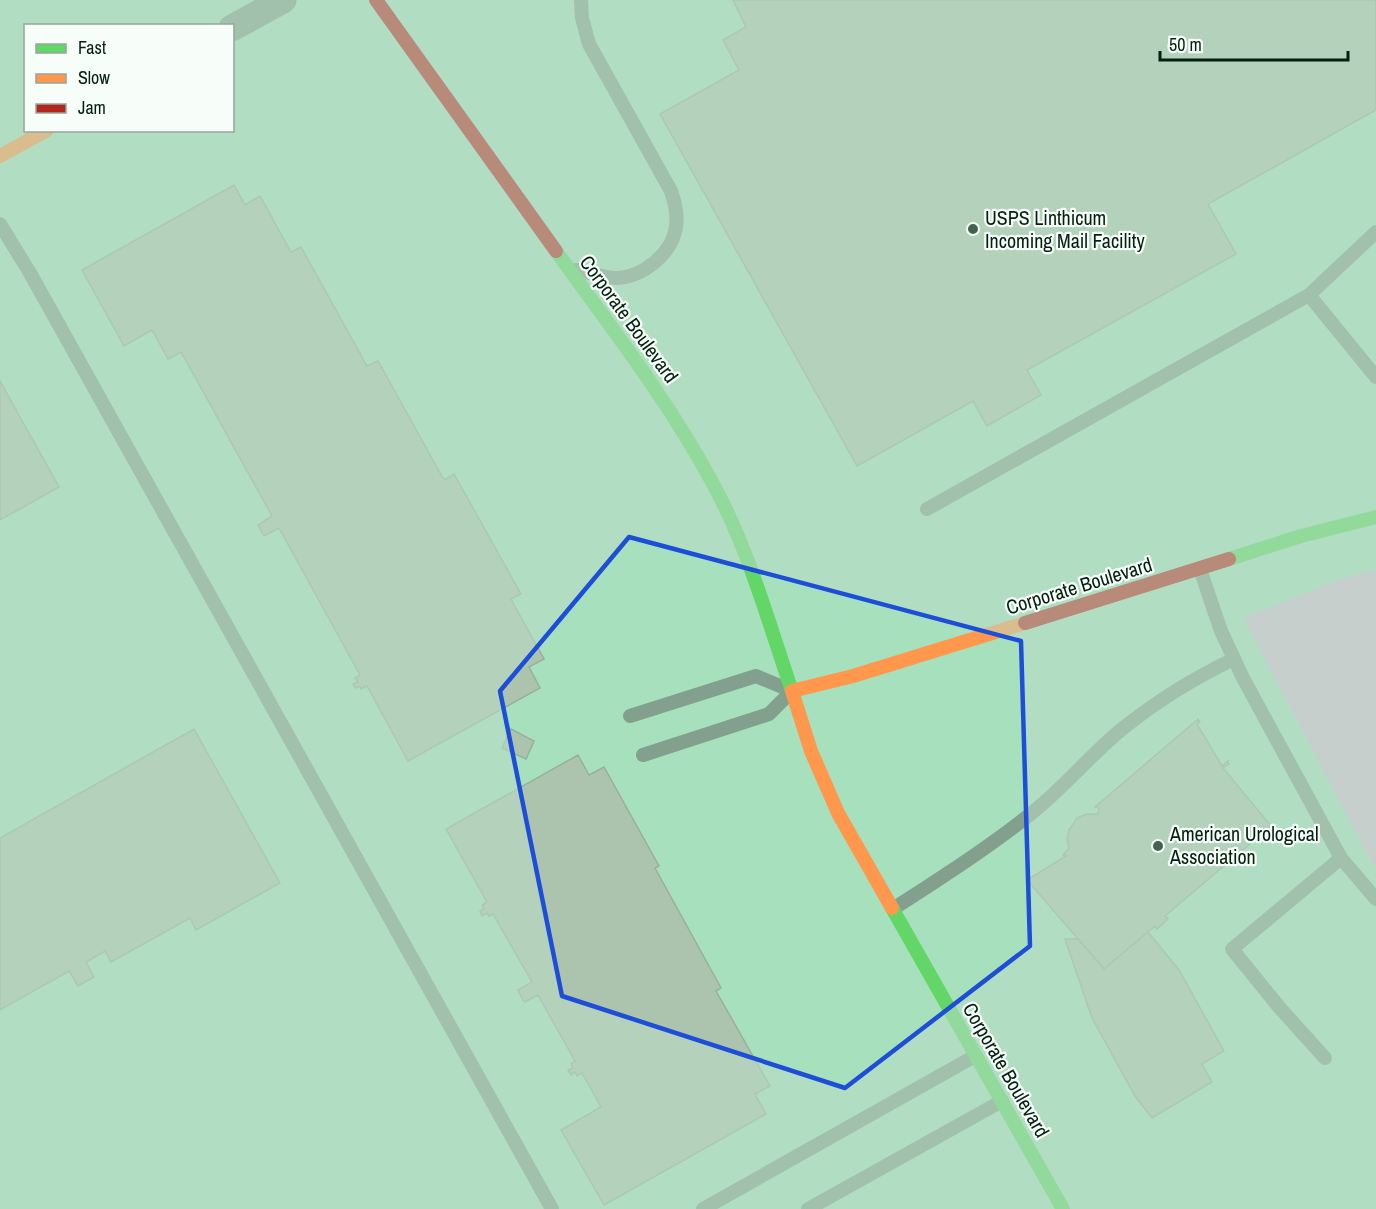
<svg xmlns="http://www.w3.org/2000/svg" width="1376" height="1209" font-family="'Archivo Narrow',sans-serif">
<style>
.built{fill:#a7e0bc;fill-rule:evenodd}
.green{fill:#d4bfd0}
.building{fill:#acc4ae;stroke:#99b09b;stroke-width:1.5}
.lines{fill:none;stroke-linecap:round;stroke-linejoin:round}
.lane{stroke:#83a08f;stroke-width:14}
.street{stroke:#83a08f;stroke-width:27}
.fast{stroke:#63d668;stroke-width:14}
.slow{stroke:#ff974d;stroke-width:14}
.jam{stroke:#b3261e;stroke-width:14}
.marked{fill:none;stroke:#1d4ed8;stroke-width:4.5;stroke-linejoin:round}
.poi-dot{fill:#446250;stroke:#f7fdf9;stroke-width:2}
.labels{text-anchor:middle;stroke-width:4.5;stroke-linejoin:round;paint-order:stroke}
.poi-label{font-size:20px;fill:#052011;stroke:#f7fdf9;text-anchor:start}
.street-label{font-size:20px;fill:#052011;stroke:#f7fdf9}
</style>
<rect width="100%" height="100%" fill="#b9ddc6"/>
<path class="built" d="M 0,0 L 1376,0 L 1376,1209 L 0,1209 ZM 26,26 L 232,26 L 232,130 L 26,130 Z"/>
<path class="green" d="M 1376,569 L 1376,866 L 1371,861 L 1243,618 L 1335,581 Z"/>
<g class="building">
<path d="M 1376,0 L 1376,110 L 1208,204 L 1236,254 L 1027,370 L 1041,395 L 987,426 L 973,401 L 857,466 L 660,114 L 739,70 L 723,40 L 746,27 L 733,0 Z"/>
<path d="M 234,185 L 245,205 L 260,196 L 291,252 L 301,247 L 367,366 L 378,361 L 444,480 L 454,474 L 521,594 L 511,599 L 544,659 L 529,667 L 540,688 L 408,761 L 367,686 L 361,689 L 360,686 L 356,688 L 353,684 L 358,682 L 355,678 L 360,675 L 279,528 L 264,536 L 258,525 L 272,516 L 181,352 L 168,359 L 152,330 L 124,346 L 82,270 Z"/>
<path d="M 0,381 L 59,487 L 0,520 Z"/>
<path d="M 1198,719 L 1200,722 L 1197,724 L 1222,766 L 1228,761 L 1229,764 L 1223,768 L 1271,826 L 1165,916 L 1168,919 L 1157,929 L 1155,926 L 1104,969 L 1027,880 L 1066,856 L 1063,855 L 1069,848 L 1067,839 L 1069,830 L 1077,818 L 1086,814 L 1098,814 L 1099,808 L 1095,807 Z"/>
<path d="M 194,729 L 280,883 L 196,930 L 190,918 L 111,962 L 105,951 L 86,962 L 94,977 L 78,986 L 69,971 L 0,1010 L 0,838 Z"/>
<path d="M 511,729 L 534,741 L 526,759 L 502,748 Z"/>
<path d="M 578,755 L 589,775 L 604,767 L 659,866 L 655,868 L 721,988 L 716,991 L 770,1086 L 755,1094 L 766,1114 L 604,1205 L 561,1130 L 601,1107 L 582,1073 L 577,1076 L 575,1072 L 571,1075 L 568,1070 L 573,1068 L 571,1064 L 575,1061 L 538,995 L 525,1002 L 523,1000 L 518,990 L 532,982 L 493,914 L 489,916 L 487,913 L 482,916 L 480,911 L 484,909 L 482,905 L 487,902 L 446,829 Z"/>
<path d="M 1148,932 L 1179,970 L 1224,1051 L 1202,1064 L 1212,1082 L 1152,1118 L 1135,1096 L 1092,1018 L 1065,939 L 1078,939 L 1104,969 Z"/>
</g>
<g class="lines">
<g class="lane">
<path d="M 0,224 L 30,273 L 552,1209"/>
<path d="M 576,270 C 588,272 604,278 617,278 C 643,277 672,254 676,227 C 678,214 675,203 671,191 L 589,44 L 582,18 L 581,0"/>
<path d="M 1309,295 L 1376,377"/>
<path d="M 927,509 L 1309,295 L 1376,232"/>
<path d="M 1200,569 L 1221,631 L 1243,678 L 1341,858 L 1376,899"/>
<path d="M 630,716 L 756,676 L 792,691 L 769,714 L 643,755"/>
<path d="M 893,909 C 939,879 985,850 1028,816 C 1062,790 1089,756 1122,729 C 1157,701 1194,678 1234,659"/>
<path d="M 1325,1058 L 1279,1007 L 1232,949 L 1341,858"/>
<path d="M 703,1209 L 975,1056"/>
<path d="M 808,1209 L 1002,1101"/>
</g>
<path class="street" d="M 232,28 L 283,0"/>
<g class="fast">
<path d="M 556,251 C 610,326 668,400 712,482 C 748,547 768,621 792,691"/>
<path d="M 1229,559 L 1301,536 L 1376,517"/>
<path d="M 892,908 L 1063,1209"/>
</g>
<g class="slow">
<path d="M 0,156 L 47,130"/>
<path d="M 892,908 L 838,813 L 811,751 L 792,691 L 853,676 L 1025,623"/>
</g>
<g class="jam">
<path d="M 376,0 L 556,251"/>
<path d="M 1025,623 L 1229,559"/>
</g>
</g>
<path d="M0 0H1376V1209H0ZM 629,537 L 1021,641 L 1030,946 L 845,1088 L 562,996 L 500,691 Z" fill="#b9ddc6" fill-opacity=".55" fill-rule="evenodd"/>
<path class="marked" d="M 629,537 L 1021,641 L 1030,946 L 845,1088 L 562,996 L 500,691 Z"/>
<g class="poi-dot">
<circle cx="973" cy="229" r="6"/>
<circle cx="1158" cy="846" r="6"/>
</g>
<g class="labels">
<g class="poi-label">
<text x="985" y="225">USPS Linthicum<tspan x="985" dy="23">Incoming Mail Facility</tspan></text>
<text x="1170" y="841">American Urological<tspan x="1170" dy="23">Association</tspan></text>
</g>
<g class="street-label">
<text transform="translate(629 319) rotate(54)" y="7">Corporate Boulevard</text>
<text transform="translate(1079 586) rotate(-17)" y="7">Corporate Boulevard</text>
<text transform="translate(1006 1070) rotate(60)" y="7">Corporate Boulevard</text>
</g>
</g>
<rect x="24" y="24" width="210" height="108" fill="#f7fdf9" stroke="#96a59c" stroke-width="1.5"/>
<rect x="36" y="44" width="30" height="9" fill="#63d668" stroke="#96a59c" stroke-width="1.5"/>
<text x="78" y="54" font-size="18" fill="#052011">Fast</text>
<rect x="36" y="74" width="30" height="9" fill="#ff974d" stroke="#96a59c" stroke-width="1.5"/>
<text x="78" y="84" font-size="18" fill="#052011">Slow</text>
<rect x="36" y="104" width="30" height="9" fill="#b3261e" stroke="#96a59c" stroke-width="1.5"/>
<text x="78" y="114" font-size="18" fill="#052011">Jam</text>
<path d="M1160 51v9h188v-9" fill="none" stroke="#052011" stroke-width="3"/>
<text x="1169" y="51" font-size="18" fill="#052011" stroke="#f7fdf9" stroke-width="4.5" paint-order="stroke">50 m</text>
</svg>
